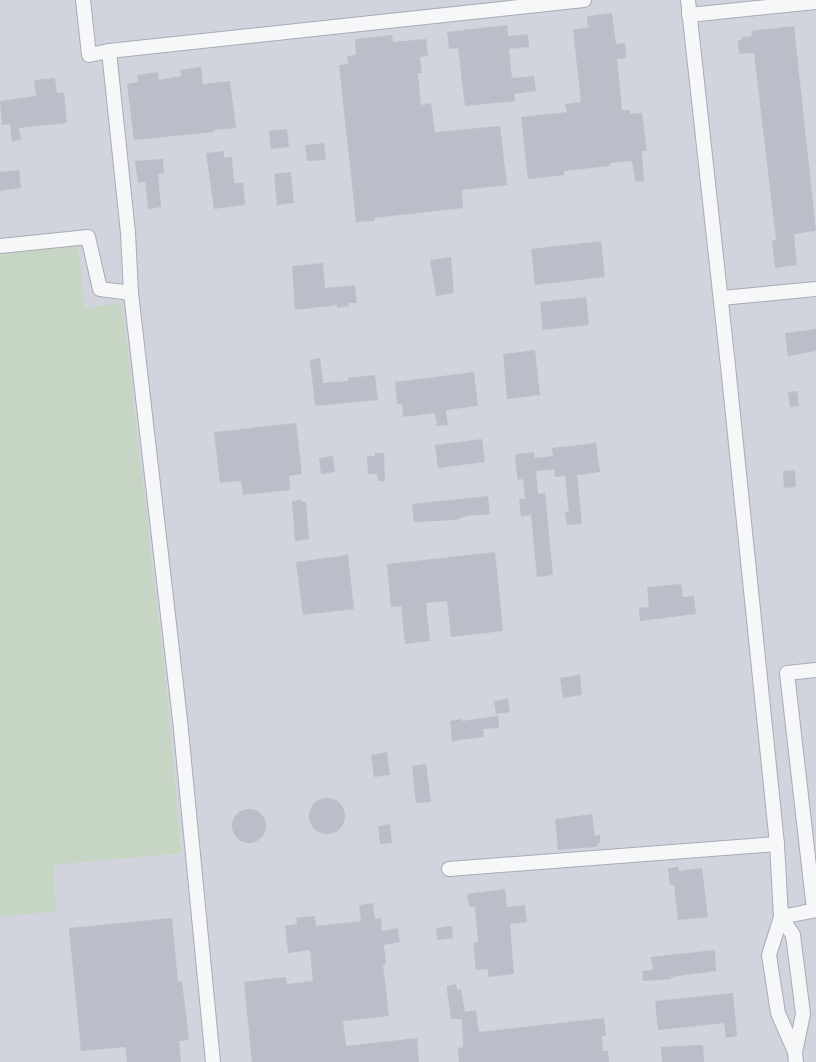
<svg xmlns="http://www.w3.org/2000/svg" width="816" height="1062" font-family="'Exo 2',sans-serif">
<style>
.built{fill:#d1d4dd}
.green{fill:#c6d5c4}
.building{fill:#babec8}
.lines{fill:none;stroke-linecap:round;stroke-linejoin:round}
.minor-casing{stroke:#a8abb5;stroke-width:16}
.minor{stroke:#f6f7f9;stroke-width:14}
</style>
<rect width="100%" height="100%" fill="#e3e5eb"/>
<rect class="built" x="0" y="0" width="816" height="1062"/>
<path class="green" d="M 78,245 L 85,308 L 122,303 L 168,703 L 181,853 L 53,865 L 56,911 L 0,917 L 0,254 Z"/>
<g class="building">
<path d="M 612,13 L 616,44 L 625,43 L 626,58 L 617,59 L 622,110 L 630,110 L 630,114 L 642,113 L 647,151 L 642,151 L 644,181 L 635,182 L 632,161 L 610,163 L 610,166 L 564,171 L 564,175 L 528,179 L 521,117 L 567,112 L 565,104 L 581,102 L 573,30 L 588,27 L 587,16 Z"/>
<path d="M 507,25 L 508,36 L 528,34 L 529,47 L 509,49 L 512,78 L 534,76 L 536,91 L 514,94 L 515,101 L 465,106 L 458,48 L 449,49 L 447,32 Z"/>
<path d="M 794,26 L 816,231 L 794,234 L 797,265 L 775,268 L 772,240 L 776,240 L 754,53 L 739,54 L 738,40 L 742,40 L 742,37 L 752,36 L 751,31 Z"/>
<path d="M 392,35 L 393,42 L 426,39 L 428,56 L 420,57 L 422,73 L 418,73 L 421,105 L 431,103 L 435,132 L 500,126 L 507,185 L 462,190 L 463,208 L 374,218 L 375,221 L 356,222 L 339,65 L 348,64 L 347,56 L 356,55 L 355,39 Z"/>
<path d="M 201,67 L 203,84 L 230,81 L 236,128 L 214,130 L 214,132 L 134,140 L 127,84 L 138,82 L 137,75 L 158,72 L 159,80 L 181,76 L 180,70 Z"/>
<path d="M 55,78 L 57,93 L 64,93 L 67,123 L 19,128 L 21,140 L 12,141 L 10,124 L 2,125 L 0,101 L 36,96 L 34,80 Z"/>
<path d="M 287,129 L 289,147 L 271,149 L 269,131 Z"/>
<path d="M 324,143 L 326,160 L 307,161 L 305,145 Z"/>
<path d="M 224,151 L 224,158 L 232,157 L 234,183 L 243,183 L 245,205 L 214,209 L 206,153 Z"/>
<path d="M 163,159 L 164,173 L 158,174 L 161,207 L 148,209 L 145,182 L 138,183 L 135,161 Z"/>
<path d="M 19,170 L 21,188 L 0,191 L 0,172 Z"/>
<path d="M 291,172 L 294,203 L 277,205 L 274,174 Z"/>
<path d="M 601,241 L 605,277 L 535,285 L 531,249 Z"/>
<path d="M 451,257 L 454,293 L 436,296 L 430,260 Z"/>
<path d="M 323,263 L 325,288 L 355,285 L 357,303 L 349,303 L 349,306 L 337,308 L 337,305 L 295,310 L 292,266 Z"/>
<path d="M 586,297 L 589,325 L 543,330 L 540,302 Z"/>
<path d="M 816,329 L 816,351 L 788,356 L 785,333 Z"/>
<path d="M 535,350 L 540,395 L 507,399 L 503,354 Z"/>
<path d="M 320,358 L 323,383 L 348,381 L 348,378 L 375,375 L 378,400 L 315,406 L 310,360 Z"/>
<path d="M 474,372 L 478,406 L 446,410 L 448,425 L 437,426 L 435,413 L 403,417 L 402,404 L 397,404 L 395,382 Z"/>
<path d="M 797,391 L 799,406 L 790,407 L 788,392 Z"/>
<path d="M 296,423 L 302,474 L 289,476 L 290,490 L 243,495 L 241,481 L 220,483 L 214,432 Z"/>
<path d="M 482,439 L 485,462 L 438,468 L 435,445 Z"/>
<path d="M 596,443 L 600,472 L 577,475 L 582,524 L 567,525 L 565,512 L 569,512 L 565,476 L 555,477 L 554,469 L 536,471 L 538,494 L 545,493 L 553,575 L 537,577 L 531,515 L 521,517 L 519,499 L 525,499 L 523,479 L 518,480 L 517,476 L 515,456 L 516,454 L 534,452 L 535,458 L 553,456 L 552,448 Z"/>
<path d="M 375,453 L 384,453 L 385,481 L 378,481 L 377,474 L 368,474 L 367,456 L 375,456 Z"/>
<path d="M 333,456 L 335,472 L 321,474 L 319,458 Z"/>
<path d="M 795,470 L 796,487 L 784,488 L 783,471 Z"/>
<path d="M 488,496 L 490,514 L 466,516 L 456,520 L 414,522 L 412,504 Z"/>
<path d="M 302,500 L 302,502 L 306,502 L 309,539 L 295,541 L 292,501 Z"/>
<path d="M 495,552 L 503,631 L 451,637 L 447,601 L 426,603 L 430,641 L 405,644 L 401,606 L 391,607 L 387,564 Z"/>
<path d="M 348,555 L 354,609 L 303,615 L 296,562 Z"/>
<path d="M 681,584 L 683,597 L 694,596 L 696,614 L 640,621 L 639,608 L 649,607 L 647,587 Z"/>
<path d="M 580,675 L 582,695 L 563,698 L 560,678 Z"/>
<path d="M 508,699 L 510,712 L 496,714 L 494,701 Z"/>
<path d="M 498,716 L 499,728 L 483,729 L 484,737 L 452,741 L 450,721 L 462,719 L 462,721 Z"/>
<path d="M 387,752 L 390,775 L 374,777 L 371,755 Z"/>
<path d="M 426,764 L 431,802 L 416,803 L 412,766 Z"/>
<circle cx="327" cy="816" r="18"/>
<circle cx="249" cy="826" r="17"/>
<path d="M 592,814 L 595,836 L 600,835 L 600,842 L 596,847 L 558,850 L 555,819 Z"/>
<path d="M 390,824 L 392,843 L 380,844 L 378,826 Z"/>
<path d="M 678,867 L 679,871 L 702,868 L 708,917 L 678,920 L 674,885 L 670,885 L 668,868 Z"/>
<path d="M 505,889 L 507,907 L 525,905 L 527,922 L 510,924 L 514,974 L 488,977 L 488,969 L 476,970 L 473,943 L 478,942 L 475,907 L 469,907 L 467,894 Z"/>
<path d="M 373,903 L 375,919 L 381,918 L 382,931 L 398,928 L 400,942 L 384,945 L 386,964 L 383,965 L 389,1016 L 343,1021 L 346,1046 L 417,1038 L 419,1062 L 252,1062 L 244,982 L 286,977 L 287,984 L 313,981 L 310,950 L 288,953 L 285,926 L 297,924 L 296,918 L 315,916 L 316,926 L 361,921 L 359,905 Z"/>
<path d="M 172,918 L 178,982 L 182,981 L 189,1040 L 179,1041 L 181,1062 L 127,1062 L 125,1047 L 81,1051 L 69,928 Z"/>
<path d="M 452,926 L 453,938 L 437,940 L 436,928 Z"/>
<path d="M 715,950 L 716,971 L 671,977 L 671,979 L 643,981 L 642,971 L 653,970 L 651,957 Z"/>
<path d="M 456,984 L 457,990 L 461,989 L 465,1012 L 476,1010 L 479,1032 L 604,1018 L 606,1036 L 602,1036 L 603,1051 L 608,1051 L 609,1062 L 459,1062 L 458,1048 L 463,1047 L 462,1019 L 451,1019 L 447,990 L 447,986 Z"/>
<path d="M 733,993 L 737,1036 L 726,1038 L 724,1023 L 658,1030 L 655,1001 Z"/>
<path d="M 703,1045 L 704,1062 L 662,1062 L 661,1047 Z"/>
</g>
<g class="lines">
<defs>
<g id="minor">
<path d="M 83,0 L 89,55 L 109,51 L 584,0"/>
<path d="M 688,0 L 728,366 L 777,844 L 781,917 L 769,955 L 778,1013 L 795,1052 L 796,1062"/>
<path d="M 689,15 L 816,2"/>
<path d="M 109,51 L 128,233 L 131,293 L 180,720 L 213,1062"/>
<path d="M 0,246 L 88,237 L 100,289 L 131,293"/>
<path d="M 721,298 L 816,289"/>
<path d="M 449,869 L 777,844"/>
<path d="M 814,910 L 787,673 L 816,670"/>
<path d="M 781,917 L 793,935 L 803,1014 L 795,1052"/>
<path d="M 781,917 L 816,910"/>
</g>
</defs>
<use href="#minor" class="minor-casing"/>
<use href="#minor" class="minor"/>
</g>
</svg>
